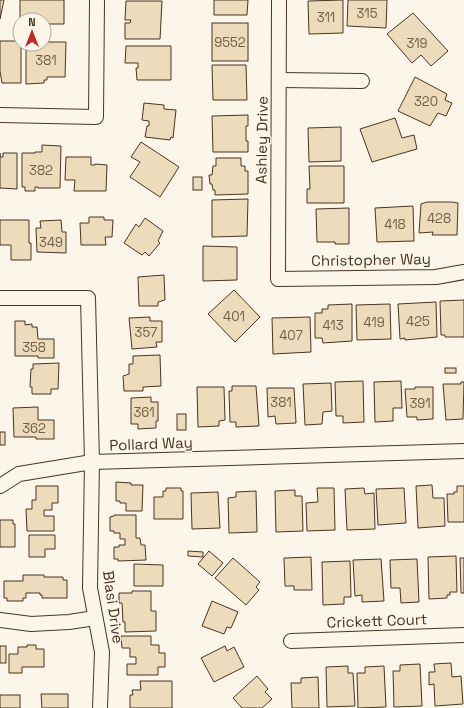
<svg xmlns="http://www.w3.org/2000/svg" width="464" height="708" font-family="'Space Grotesk',sans-serif">
<style>
.building{fill:#ecdcbc;stroke:#4a3520}
.lines{fill:none;stroke-linecap:round;stroke-linejoin:round}
.street-casing{stroke:#4a3520;stroke-width:16}
.street{stroke:#fbf6e9;stroke-width:14}
.labels{text-anchor:middle;stroke-width:3;stroke-linejoin:round;paint-order:stroke}
.number-label{font-size:13px;fill:#725f47}
.street-label{font-size:15px;fill:#4a3520;stroke:#fbf6e9}
</style>
<rect width="100%" height="100%" fill="#fbf6e9"/>
<g class="building">
<path d="M 0,0 L 4,0 L 0,19 Z"/>
<path d="M 20,0 L 64,0 L 64,24 L 44,24 L 44,20 L 20,20 L 20,24 Z"/>
<path d="M 214,0 L 248,0 L 247,15 L 214,15 Z"/>
<path d="M 343,0 L 343,33 L 309,34 L 308,1 Z"/>
<path d="M 348,0 L 387,0 L 386,28 L 347,26 Z"/>
<path d="M 126,1 L 162,1 L 160,39 L 125,39 L 125,23 L 130,23 L 131,20 L 125,20 Z"/>
<path d="M 413,13 L 448,51 L 431,66 L 421,55 L 412,63 L 387,34 Z"/>
<rect x="212" y="23" width="36" height="38"/>
<path d="M 0,41 L 20,41 L 20,44 L 21,44 L 21,83 L 2,83 L 0,71 Z"/>
<path d="M 44,42 L 66,42 L 65,77 L 47,77 L 47,80 L 44,80 L 44,83 L 26,84 L 26,44 L 44,44 Z"/>
<path d="M 126,46 L 171,46 L 171,80 L 137,80 L 136,68 L 138,68 L 138,63 L 125,63 Z"/>
<path d="M 212,65 L 246,65 L 247,100 L 213,100 Z"/>
<path d="M 415,77 L 447,94 L 445,100 L 452,103 L 446,116 L 438,113 L 430,126 L 398,111 Z"/>
<path d="M 144,103 L 164,105 L 164,109 L 176,110 L 173,138 L 171,137 L 170,140 L 145,137 L 147,126 L 149,126 L 149,121 L 142,120 Z"/>
<path d="M 248,115 L 248,126 L 246,126 L 246,141 L 248,141 L 248,152 L 213,152 L 212,116 Z"/>
<path d="M 395,118 L 402,138 L 414,135 L 417,149 L 372,162 L 360,129 Z"/>
<path d="M 341,127 L 341,161 L 309,162 L 308,128 Z"/>
<path d="M 141,142 L 179,167 L 160,197 L 130,177 L 140,162 L 131,157 Z"/>
<path d="M 42,145 L 61,146 L 60,188 L 38,188 L 38,187 L 35,187 L 35,191 L 25,191 L 25,187 L 22,187 L 22,153 L 35,153 L 35,152 L 42,152 Z"/>
<path d="M 0,153 L 0,157 L 3,157 L 3,153 L 17,153 L 17,189 L 0,188 Z"/>
<path d="M 66,157 L 91,157 L 91,165 L 95,165 L 95,164 L 107,165 L 106,191 L 74,191 L 75,180 L 65,180 Z"/>
<path d="M 216,158 L 241,158 L 241,166 L 245,166 L 245,171 L 248,171 L 248,194 L 215,195 L 215,190 L 213,190 L 212,184 L 210,184 L 209,175 L 212,175 L 213,166 L 216,166 Z"/>
<path d="M 309,166 L 344,166 L 344,203 L 307,203 L 307,189 L 310,189 Z"/>
<rect x="193" y="177" width="9" height="13"/>
<path d="M 248,199 L 247,236 L 212,237 L 212,200 Z"/>
<path d="M 427,202 L 452,202 L 458,203 L 457,235 L 432,235 L 433,232 L 419,233 L 421,204 Z"/>
<path d="M 413,206 L 414,241 L 377,242 L 375,208 Z"/>
<path d="M 349,208 L 349,244 L 335,244 L 335,242 L 317,242 L 316,209 Z"/>
<path d="M 89,217 L 104,217 L 104,220 L 113,220 L 112,237 L 105,237 L 106,245 L 81,245 L 80,223 L 89,223 Z"/>
<path d="M 145,218 L 163,231 L 158,241 L 160,243 L 149,256 L 145,252 L 142,255 L 124,243 L 136,224 L 139,227 Z"/>
<path d="M 0,220 L 29,220 L 29,243 L 31,243 L 31,260 L 11,260 L 11,245 L 0,245 Z"/>
<path d="M 61,220 L 62,232 L 66,232 L 66,253 L 37,252 L 36,228 L 41,228 L 40,221 Z"/>
<path d="M 203,246 L 237,247 L 237,280 L 203,281 Z"/>
<path d="M 164,275 L 165,300 L 158,302 L 158,306 L 139,306 L 138,277 Z"/>
<path d="M 234,290 L 260,317 L 235,342 L 208,314 Z"/>
<path d="M 464,300 L 464,337 L 445,337 L 445,335 L 441,335 L 440,301 Z"/>
<path d="M 436,302 L 437,337 L 405,340 L 405,338 L 400,339 L 398,304 Z"/>
<path d="M 352,304 L 352,341 L 323,343 L 322,338 L 315,338 L 315,313 L 322,313 L 322,309 L 328,309 L 328,305 Z"/>
<path d="M 390,304 L 391,339 L 357,340 L 356,305 Z"/>
<path d="M 150,317 L 150,321 L 162,321 L 162,342 L 156,342 L 157,347 L 132,349 L 129,318 Z"/>
<path d="M 310,317 L 311,352 L 273,354 L 272,318 Z"/>
<path d="M 15,321 L 25,321 L 25,325 L 32,324 L 32,327 L 37,327 L 38,339 L 54,339 L 54,358 L 38,358 L 38,356 L 15,356 Z"/>
<path d="M 160,355 L 161,386 L 143,387 L 143,391 L 124,391 L 123,376 L 129,374 L 129,364 L 133,364 L 133,356 Z"/>
<path d="M 59,363 L 58,389 L 51,389 L 51,394 L 32,394 L 32,387 L 30,387 L 31,369 L 33,369 L 33,364 Z"/>
<rect x="445" y="368" width="11" height="5"/>
<path d="M 363,381 L 364,422 L 343,423 L 343,416 L 336,416 L 335,382 Z"/>
<path d="M 401,381 L 402,408 L 393,408 L 393,421 L 375,422 L 374,382 Z"/>
<path d="M 461,382 L 464,382 L 463,419 L 446,420 L 443,384 L 461,384 Z"/>
<path d="M 331,383 L 332,411 L 323,412 L 322,424 L 305,425 L 303,384 Z"/>
<path d="M 232,386 L 256,386 L 259,426 L 236,427 L 236,422 L 230,422 L 229,391 L 232,391 Z"/>
<path d="M 197,387 L 224,387 L 225,420 L 219,421 L 219,426 L 198,427 Z"/>
<path d="M 415,387 L 433,387 L 433,419 L 417,420 L 417,417 L 407,417 L 405,389 L 415,389 Z"/>
<path d="M 267,388 L 294,388 L 296,423 L 276,424 L 275,416 L 268,417 Z"/>
<path d="M 151,397 L 151,402 L 158,402 L 158,421 L 156,421 L 156,428 L 138,429 L 138,424 L 131,424 L 131,398 Z"/>
<path d="M 38,407 L 38,420 L 54,420 L 54,439 L 36,439 L 36,437 L 14,437 L 13,408 Z"/>
<rect x="177" y="414" width="9" height="16"/>
<rect x="0" y="432" width="5" height="13"/>
<path d="M 116,482 L 131,483 L 131,485 L 143,485 L 142,511 L 126,511 L 126,503 L 120,503 L 120,501 L 116,501 Z"/>
<path d="M 432,485 L 433,498 L 444,498 L 445,526 L 418,528 L 416,486 Z"/>
<path d="M 36,486 L 58,486 L 58,503 L 52,503 L 52,510 L 44,510 L 44,516 L 54,516 L 54,531 L 27,531 L 26,509 L 32,509 L 32,500 L 36,500 Z"/>
<path d="M 457,486 L 464,486 L 464,522 L 448,522 L 447,494 L 454,494 L 454,492 L 457,492 Z"/>
<path d="M 166,488 L 181,488 L 181,491 L 183,491 L 183,519 L 154,519 L 154,497 L 163,497 L 163,491 L 166,491 Z"/>
<path d="M 317,488 L 334,488 L 335,530 L 307,531 L 306,503 L 318,502 Z"/>
<path d="M 364,488 L 365,494 L 374,493 L 375,529 L 347,530 L 345,489 Z"/>
<path d="M 404,488 L 406,523 L 378,525 L 376,489 Z"/>
<path d="M 295,490 L 295,496 L 302,496 L 303,531 L 276,532 L 275,491 Z"/>
<path d="M 256,491 L 257,532 L 229,533 L 228,498 L 236,497 L 236,492 Z"/>
<path d="M 218,492 L 220,528 L 192,529 L 191,493 Z"/>
<path d="M 114,515 L 136,515 L 136,538 L 140,538 L 141,545 L 145,545 L 146,560 L 118,561 L 118,559 L 114,559 L 114,547 L 119,547 L 119,545 L 125,545 L 125,539 L 120,539 L 120,533 L 114,533 L 114,531 L 110,531 L 110,517 L 114,516 Z"/>
<path d="M 0,520 L 13,520 L 13,524 L 15,524 L 15,547 L 0,547 Z"/>
<path d="M 29,535 L 55,535 L 55,549 L 45,549 L 45,557 L 29,557 Z"/>
<path d="M 188,551 L 203,552 L 203,557 L 188,556 Z"/>
<path d="M 209,551 L 223,563 L 212,576 L 198,564 Z"/>
<path d="M 456,556 L 457,592 L 450,592 L 450,595 L 447,595 L 447,598 L 429,599 L 428,557 Z"/>
<path d="M 311,557 L 312,590 L 294,590 L 294,586 L 285,586 L 284,558 Z"/>
<path d="M 233,558 L 260,582 L 256,587 L 259,590 L 246,605 L 215,578 Z"/>
<path d="M 460,558 L 464,558 L 464,593 L 461,593 Z"/>
<path d="M 381,559 L 384,601 L 362,602 L 362,595 L 355,596 L 353,560 Z"/>
<path d="M 417,559 L 419,602 L 401,603 L 400,588 L 391,588 L 390,560 Z"/>
<path d="M 350,561 L 351,597 L 344,597 L 344,604 L 323,605 L 322,562 Z"/>
<path d="M 134,564 L 163,565 L 163,586 L 134,586 Z"/>
<path d="M 23,575 L 44,575 L 44,577 L 63,577 L 63,580 L 67,580 L 67,598 L 42,598 L 42,595 L 40,595 L 40,593 L 26,593 L 26,598 L 23,598 L 23,601 L 7,601 L 7,598 L 4,598 L 4,581 L 23,581 Z"/>
<path d="M 132,591 L 151,591 L 151,611 L 156,611 L 156,631 L 125,632 L 125,622 L 123,622 L 122,603 L 119,603 L 119,593 L 132,593 Z"/>
<path d="M 212,601 L 238,612 L 231,628 L 227,627 L 224,634 L 202,626 Z"/>
<path d="M 121,636 L 151,636 L 151,645 L 159,645 L 159,653 L 165,653 L 165,667 L 158,667 L 158,675 L 127,675 L 127,664 L 136,664 L 136,657 L 130,657 L 130,648 L 122,648 Z"/>
<path d="M 27,645 L 36,645 L 36,649 L 44,649 L 44,667 L 22,667 L 22,673 L 9,673 L 9,654 L 18,654 L 18,647 L 27,647 Z"/>
<rect x="0" y="646" width="6" height="17"/>
<path d="M 225,646 L 227,651 L 234,647 L 244,667 L 214,682 L 201,658 Z"/>
<path d="M 451,663 L 452,677 L 461,676 L 463,704 L 435,706 L 434,684 L 429,685 L 429,672 L 435,672 L 434,664 Z"/>
<path d="M 420,664 L 422,706 L 394,707 L 393,671 L 400,671 L 400,665 Z"/>
<path d="M 348,666 L 348,673 L 353,673 L 355,706 L 327,707 L 326,667 Z"/>
<path d="M 384,666 L 386,707 L 358,708 L 357,673 L 365,673 L 365,667 Z"/>
<path d="M 257,676 L 268,689 L 265,692 L 272,699 L 262,708 L 242,708 L 233,698 Z"/>
<path d="M 318,677 L 319,708 L 292,708 L 291,683 L 301,683 L 301,678 Z"/>
<path d="M 140,681 L 172,681 L 172,708 L 130,708 L 130,695 L 133,695 L 132,690 L 141,690 Z"/>
<path d="M 41,694 L 68,694 L 68,708 L 42,708 Z"/>
<rect x="0" y="695" width="20" height="13"/>
</g>
<g class="lines">
<defs>
<g id="street">
<path d="M 279,0 L 278,279 L 436,277 L 464,272"/>
<path d="M 280,80 L 362,81"/>
<path d="M 0,115 L 96,117 L 97,0"/>
<path d="M 0,298 L 88,298 L 92,462 L 90,588 L 102,652 L 100,708"/>
<path d="M 0,486 L 19,474 L 92,462 L 464,451"/>
<path d="M 0,620 L 31,624 L 69,622 L 95,618"/>
<path d="M 291,641 L 464,635"/>
</g>
</defs>
<use href="#street" class="street-casing"/>
<use href="#street" class="street"/>
</g>
<g class="labels">
<g class="number-label">
<text x="367" y="18">315</text>
<text x="326" y="22">311</text>
<text x="230" y="47">9552</text>
<text x="417" y="48">319</text>
<text x="46" y="65">381</text>
<text x="426" y="106">320</text>
<text x="41" y="175">382</text>
<text x="439" y="223">428</text>
<text x="395" y="229">418</text>
<text x="51" y="247">349</text>
<text x="234" y="321">401</text>
<text x="418" y="326">425</text>
<text x="374" y="327">419</text>
<text x="333" y="330">413</text>
<text x="146" y="337">357</text>
<text x="291" y="340">407</text>
<text x="34" y="352">358</text>
<text x="281" y="407">381</text>
<text x="420" y="408">391</text>
<text x="144" y="417">361</text>
<text x="34" y="433">362</text>
</g>
<g class="street-label">
<text transform="translate(262 140) rotate(-89)" y="5">Ashley Drive</text>
<text transform="translate(371 260) rotate(-1)" y="5">Christopher Way</text>
<text transform="translate(151 444) rotate(-2)" y="5">Pollard Way</text>
<text transform="translate(113 607) rotate(82)" y="5">Blasi Drive</text>
<text transform="translate(377 621) rotate(-2)" y="5">Crickett Court</text>
</g>
</g>
<g transform="translate(32 32)"><circle r="19" fill="#fbf6e9" stroke="#b4a999"/>
<path d="M0-3L7 15L0 10L-7 15Z" fill="#c62828"/>
<text y="-6" font-size="11" font-weight="bold" text-anchor="middle" fill="#4a3520">N</text>
</g>
</svg>
